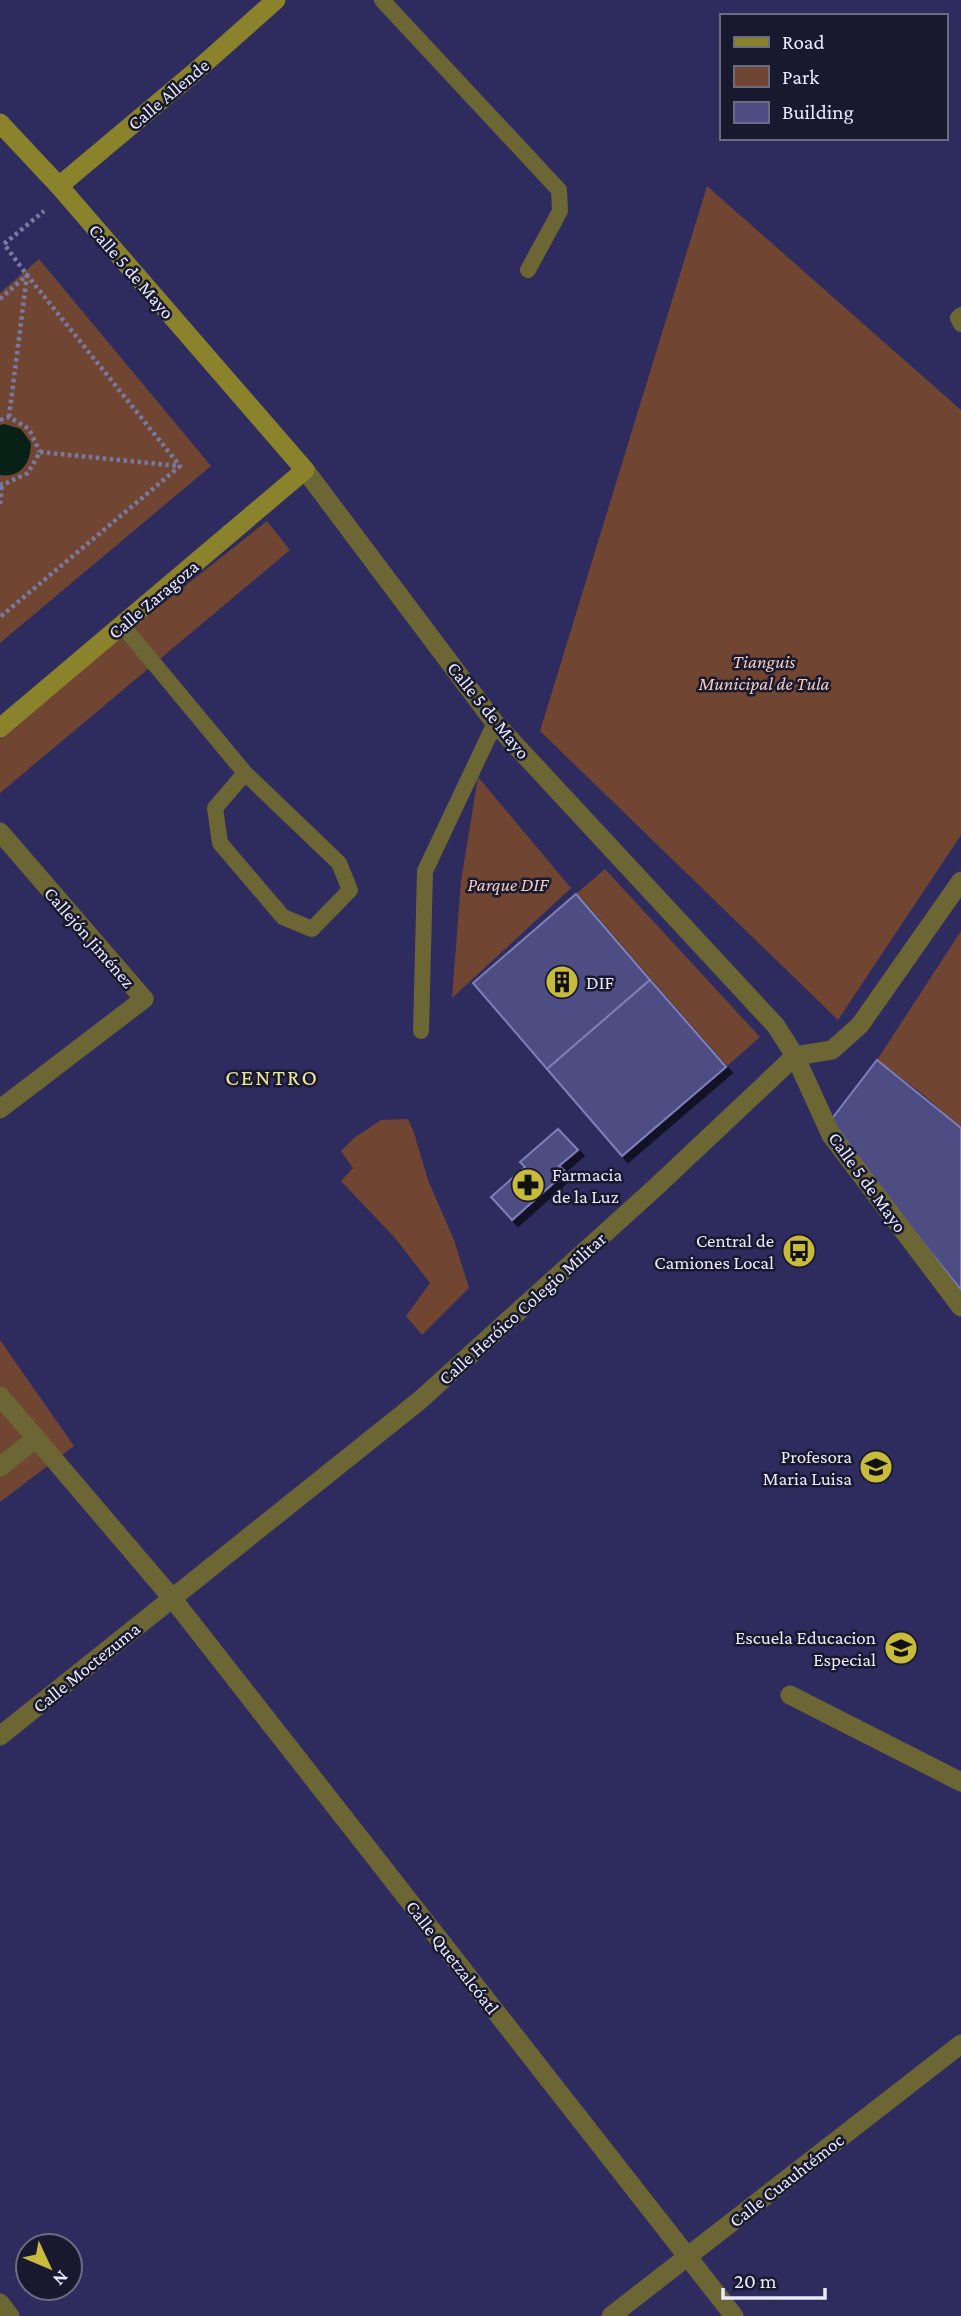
<svg xmlns="http://www.w3.org/2000/svg" width="961" height="2316" font-family="'Crimson Pro',serif">
<style>
.green{fill:#704532}
.water{fill:#072116}
.building{fill:#4e4d83;stroke:#7e7eb9;stroke-width:2;filter:url(#shadow)}
.lines{fill:none;stroke-linecap:round;stroke-linejoin:round}
.path{stroke:#7a799f;stroke-width:4.5;stroke-dasharray:3.5 3.5;stroke-linecap:butt}
.service{stroke:#6b6634;stroke-width:16}
.pedestrian{stroke:#6b6634;stroke-width:19}
.minor{stroke:#6b6634;stroke-width:19}
.tertiary{stroke:#6b6634;stroke-width:19}
.secondary{stroke:#8b822c;stroke-width:19}
.labels{text-anchor:middle;stroke-width:5;stroke-linejoin:round;paint-order:stroke}
.street-label{font-size:19px;fill:#e9eafe;stroke:#18182e}
.park-label{font-size:19px;font-style:italic;fill:#f4ccbc;stroke:#18182e}
.poi-label{font-size:19px;fill:#e9eafe;stroke:#18182e;text-anchor:end}
.quarter-label{font-size:23px;letter-spacing:2px;fill:#ece595;stroke:#18182e}
</style>
<defs>
<filter id="shadow"><feDropShadow dx="6" dy="6" stdDeviation="0" flood-color="#0009"/></filter>
</defs>
<rect width="100%" height="100%" fill="#2e2b5e"/>
<g class="green">
<path d="M 707,186 L 961,410 L 961,835 L 838,1020 L 540,731 Z"/>
<path d="M 39,259 L 211,466 L 0,643 L 0,293 Z"/>
<path d="M 267,521 L 290,550 L 0,793 L 0,739 L 113,643 Z"/>
<path d="M 478,777 L 571,888 L 452,998 L 461,881 Z"/>
<path d="M 605,869 L 760,1037 L 726,1067 L 576,894 Z"/>
<path d="M 961,931 L 961,1128 L 921,1093 L 877,1060 Z"/>
<path d="M 408,1119 L 414,1133 L 428,1180 L 454,1240 L 469,1288 L 422,1335 L 406,1316 L 430,1283 L 395,1238 L 341,1181 L 353,1168 L 341,1151 L 354,1138 L 381,1120 Z"/>
<path d="M 0,1340 L 74,1446 L 0,1502 Z"/>
</g>
<path class="water" d="M 4,424 L 21,429 L 31,443 C 31,463 21,478 0,475 L 0,425 Z"/>
<g class="building">
<path d="M 576,894 L 650,980 L 547,1069 L 473,983 Z"/>
<path d="M 650,980 L 726,1067 L 622,1156 L 547,1069 Z"/>
<path d="M 877,1060 L 961,1128 L 961,1290 L 905,1220 L 831,1120 Z"/>
<path d="M 558,1129 L 578,1150 L 559,1166 L 566,1172 L 512,1220 L 491,1197 L 525,1167 L 520,1162 Z"/>
</g>
<g class="lines">
<g class="path">
<path d="M 0,299 L 27,275 L 180,466 L 0,617"/>
<path d="M 9,417 L 27,275 L 4,244 L 44,211"/>
<path d="M 0,420 L 9,417 L 29,429 L 40,452"/>
<path d="M 40,452 L 179,466"/>
<path d="M 0,483 L 2,485 L 28,473 L 40,452"/>
<path d="M 0,504 L 2,485"/>
</g>
<g class="service">
<path d="M 382,0 L 559,190 L 560,211 L 528,270"/>
<path d="M 961,315 L 958,318 L 961,324"/>
<path d="M 122,625 L 245,773 L 339,863 L 350,890 L 312,929 L 283,917 L 220,843 L 215,808 L 245,773"/>
<path d="M 421,1031 L 425,871 L 495,723"/>
</g>
<g class="pedestrian">
<path d="M 0,1109 L 144,999"/>
<path d="M 0,1396 L 172,1598"/>
<path d="M 0,1467 L 35,1439"/>
</g>
<g class="minor">
<path d="M 0,832 L 144,999"/>
<path d="M 172,1598 L 734,2316"/>
<path d="M 790,1695 L 961,1782"/>
<path d="M 0,1736 L 419,1401 L 656,1187 L 795,1056 L 832,1050 L 860,1025 L 961,881"/>
<path d="M 0,2303 L 10,2316"/>
<path d="M 611,2316 L 961,2044"/>
</g>
<path class="tertiary" d="M 305,470 L 495,723 L 776,1026 L 795,1056 L 831,1135 L 961,1307"/>
<g class="secondary">
<path d="M 0,123 L 59,186 L 305,470 L 0,728"/>
<path d="M 59,186 L 196,71 L 276,0"/>
</g>
</g>
<defs>
<symbol id="building-disc" viewBox="-11 -11 22 22"><circle r="9.5" fill="#c8bb3b" stroke="#18182e"/><path d="M-4-6H4V6H1V3H-1V6H-4ZM-2.5-4.3h1.7v1.8h-1.7ZM.8-4.3h1.7v1.8H.8ZM-2.5-1h1.7V.8h-1.7ZM.8-1h1.7V.8H.8Z" fill="#111"/></symbol>
<symbol id="pharmacy-disc" viewBox="-11 -11 22 22"><circle r="9.5" fill="#c8bb3b" stroke="#18182e"/><path d="M-2-6h4v4h4v4h-4v4h-4v-4h-4v-4h4Z" fill="#111"/></symbol>
<symbol id="bus-disc" viewBox="-11 -11 22 22"><circle r="9.5" fill="#c8bb3b" stroke="#18182e"/><path d="M-5-6H5V4H4V6H2V4H-2V6H-4V4H-5ZM-3.5-4V0h7V-4ZM-3.5 1.2v1.5H-2V1.2ZM2 1.2v1.5H3.5V1.2Z" fill="#111"/></symbol>
<symbol id="school-disc" viewBox="-11 -11 22 22"><circle r="9.5" fill="#c8bb3b" stroke="#18182e"/><path d="M0-5L7-2L0 1L-7-2ZM-4 1L0 2.5L4 1V4Q0 6-4 4Z" fill="#111"/></symbol>
</defs>
<g fill-rule="evenodd">
<use href="#building-disc" x="543" y="963" width="38" height="38"/>
<use href="#pharmacy-disc" x="509" y="1166" width="38" height="38"/>
<use href="#bus-disc" x="780" y="1232" width="38" height="38"/>
<use href="#school-disc" x="857" y="1448" width="38" height="38"/>
<use href="#school-disc" x="882" y="1629" width="38" height="38"/>
</g>
<g class="labels">
<g class="street-label">
<text transform="translate(168 94) rotate(-40)" y="7">Calle Allende</text>
<text transform="translate(132 271) rotate(49)" y="7">Calle 5 de Mayo</text>
<text transform="translate(153 599) rotate(-40)" y="7">Calle Zaragoza</text>
<text transform="translate(489 710) rotate(51)" y="7">Calle 5 de Mayo</text>
<text transform="translate(90 937) rotate(49)" y="7">Callejón Jiménez</text>
<text transform="translate(868 1182) rotate(54)" y="7">Calle 5 de Mayo</text>
<text transform="translate(522 1308) rotate(-42)" y="7">Calle Heróico Colegio Militar</text>
<text transform="translate(86 1667) rotate(-39)" y="7">Calle Moctezuma</text>
<text transform="translate(453 1957) rotate(52)" y="7">Calle Quetzalcóatl</text>
<text transform="translate(786 2180) rotate(-38)" y="7">Calle Cuauhtémoc</text>
</g>
<g class="park-label">
<text x="764" y="668">Tianguis<tspan x="764" dy="22">Municipal de Tula</tspan></text>
<text x="508" y="891">Parque DIF</text>
</g>
<g class="poi-label">
<text x="586" y="989" text-anchor="start">DIF</text>
<text x="552" y="1181" text-anchor="start">Farmacia<tspan x="552" dy="22">de la Luz</tspan></text>
<text x="774" y="1247">Central de<tspan x="774" dy="22">Camiones Local</tspan></text>
<text x="852" y="1463">Profesora<tspan x="852" dy="22">Maria Luisa</tspan></text>
<text x="876" y="1644">Escuela Educacion<tspan x="876" dy="22">Especial</tspan></text>
</g>
<g class="quarter-label">
<text x="272" y="1085">CENTRO</text>
</g>
</g>
<rect x="720" y="14" width="228" height="126" fill="#18182e" stroke="#6c6c81" stroke-width="2"/>
<rect x="734" y="37" width="35" height="10" fill="#8b822c" stroke="#6c6c81" stroke-width="2"/>
<text x="782" y="49" font-size="21" fill="#e9eafe">Road</text>
<rect x="734" y="66" width="35" height="21" fill="#704532" stroke="#6c6c81" stroke-width="2"/>
<text x="782" y="84" font-size="21" fill="#e9eafe">Park</text>
<rect x="734" y="102" width="35" height="21" fill="#4e4d83" stroke="#6c6c81" stroke-width="2"/>
<text x="782" y="119" font-size="21" fill="#e9eafe">Building</text>
<g transform="translate(49 2267) rotate(134)"><circle r="33" fill="#18182e" stroke="#6c6c81" stroke-width="2"/>
<path d="M0-5L12 26L0 18L-12 26Z" fill="#c8bb3b"/>
<text y="-10" font-size="19" font-weight="bold" text-anchor="middle" fill="#e9eafe">N</text>
</g>
<path d="M723 2288v10h102v-10" fill="none" stroke="#e9eafe" stroke-width="3.5"/>
<text x="734" y="2288" font-size="21" fill="#e9eafe" stroke="#18182e" stroke-width="5" paint-order="stroke">20 m</text>
</svg>
